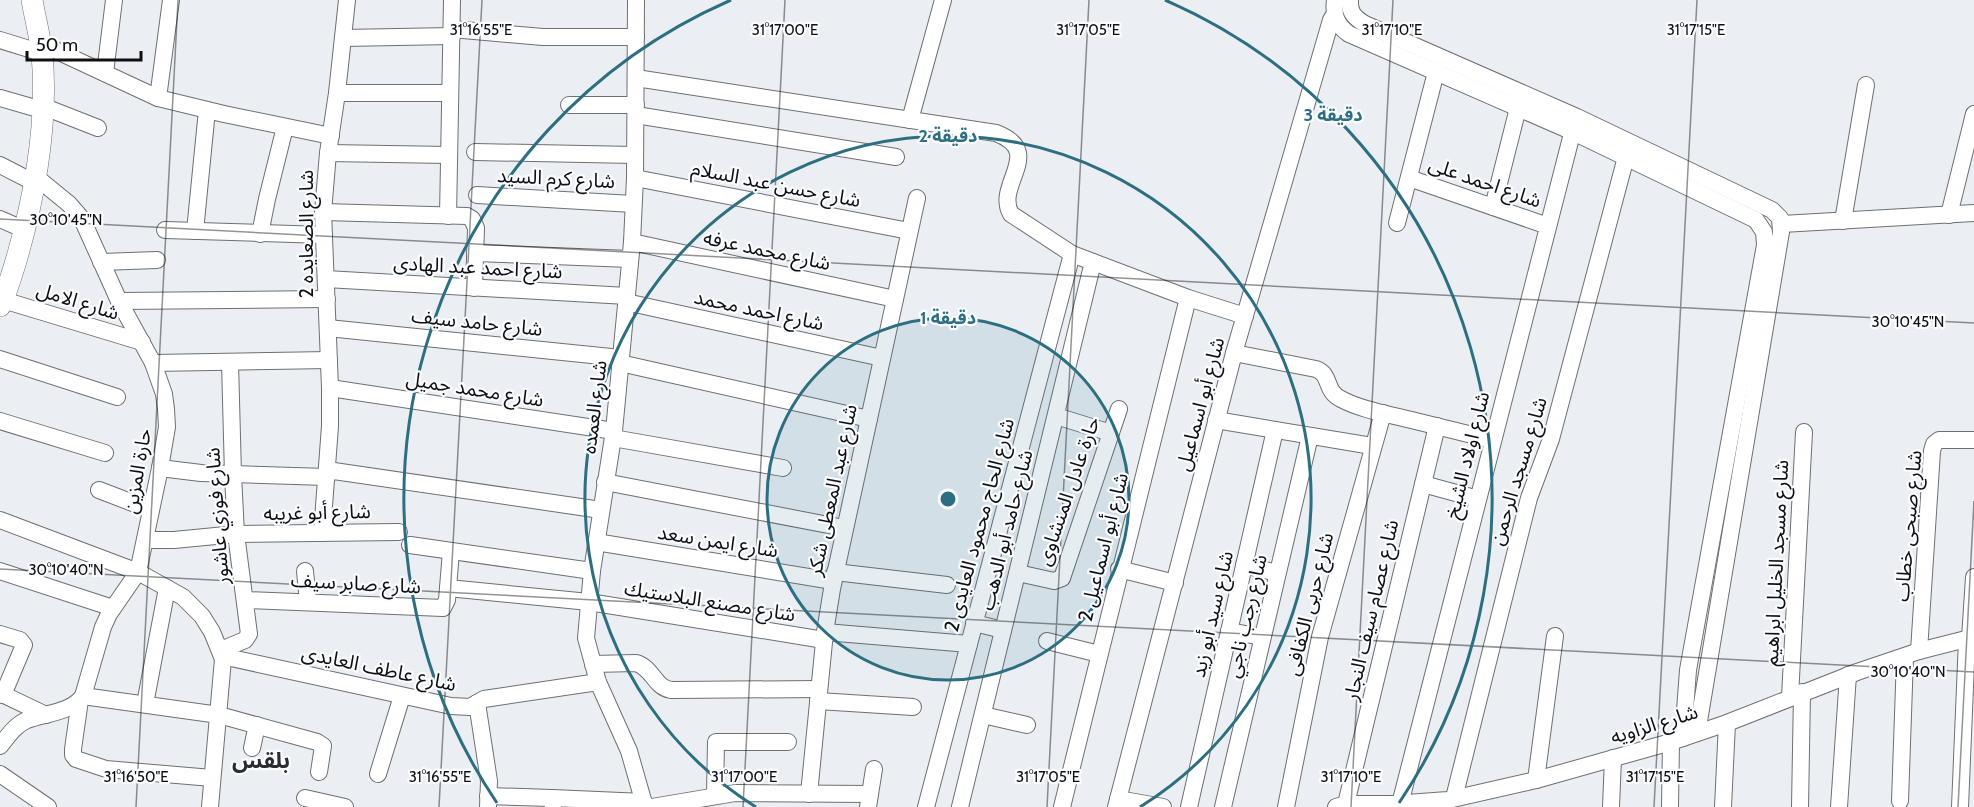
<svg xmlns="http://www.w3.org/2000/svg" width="1974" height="807" font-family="Cabin,'Noto Sans Arabic',sans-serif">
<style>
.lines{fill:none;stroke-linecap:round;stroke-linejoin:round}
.minor-casing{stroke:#6c7074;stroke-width:18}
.tertiary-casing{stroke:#6c7074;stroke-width:22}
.minor{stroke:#fff;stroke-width:16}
.tertiary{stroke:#fff;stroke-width:21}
.ticks{fill:none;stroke:#0e0f11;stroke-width:1.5;stroke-opacity:0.45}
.ring{fill:none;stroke:#2d6f81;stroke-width:3}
.labels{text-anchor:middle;stroke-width:4.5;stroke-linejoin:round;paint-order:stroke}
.street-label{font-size:20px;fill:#0e0f11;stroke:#fafcff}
.quarter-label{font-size:22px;font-weight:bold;fill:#2a2d30;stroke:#fafcff}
.ticks-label{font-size:15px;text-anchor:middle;fill:#0e0f11;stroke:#fafcff;stroke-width:4.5;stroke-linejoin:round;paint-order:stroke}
.centre{fill:#2d6f81;stroke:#fafcff;stroke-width:3}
.ring-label{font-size:18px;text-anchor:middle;font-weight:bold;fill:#2d6f81;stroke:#fafcff;stroke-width:4.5;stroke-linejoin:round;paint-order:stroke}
</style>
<rect width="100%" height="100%" fill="#ebeff4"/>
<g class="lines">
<defs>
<g id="minor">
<path d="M 636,0 L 635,178 L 632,242 L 614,431 L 592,571 L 586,638 L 598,682 L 629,751 L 645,807"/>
<path d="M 1335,0 C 1333,15 1336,25 1349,34 L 1573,132 L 1756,220 L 1764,232 L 1765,245 L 1688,670 L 1683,738"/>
<path d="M 1350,0 C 1349,13 1355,18 1365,24 L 1577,117 L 1772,210 L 1780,218 L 1781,232 L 1697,733"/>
<path d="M 452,29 L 543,37 L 636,37"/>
<path d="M 343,38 L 452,36"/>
<path d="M 0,40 L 42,53"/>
<path d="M 40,43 L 158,98 L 224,114 L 331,136"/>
<path d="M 105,73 L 114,0"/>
<path d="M 636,78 L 996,133 C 1046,152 994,185 1011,214 L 1072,254 L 1188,298 L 1245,316"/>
<path d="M 337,93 L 450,93"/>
<path d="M 0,98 L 42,110"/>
<path d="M 158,98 L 171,0"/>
<path d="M 569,105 L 636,105"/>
<path d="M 42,106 L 98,128"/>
<path d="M 636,115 L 896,157"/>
<path d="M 910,120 L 943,0"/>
<path d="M 475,152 L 635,155"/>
<path d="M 328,153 L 449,155"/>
<path d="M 0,165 L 35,183"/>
<path d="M 635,178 L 909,231"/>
<path d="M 1409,178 L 1548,226"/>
<path d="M 477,195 L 633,204"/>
<path d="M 1493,207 L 1518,108"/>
<path d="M 323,212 L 467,216 L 472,219 L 476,228 L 474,288"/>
<path d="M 1949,215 L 1974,114"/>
<path d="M 448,216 L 452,0"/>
<path d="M 0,219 L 25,230"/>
<path d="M 1843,221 L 1866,85"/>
<path d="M 1397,223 L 1436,72"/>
<path d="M 1782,224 L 1974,213"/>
<path d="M 165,230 L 324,235"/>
<path d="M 195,231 L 207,110"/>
<path d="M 260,234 L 267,199 L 285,127"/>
<path d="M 632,242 L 895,299"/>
<path d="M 475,253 L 630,259"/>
<path d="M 101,262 L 157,260"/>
<path d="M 326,279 L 627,296"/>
<path d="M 3,300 L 142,342"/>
<path d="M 119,301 L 327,299"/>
<path d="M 626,302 L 882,358"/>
<path d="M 328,328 L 621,358"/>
<path d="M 1234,353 L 1316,369 C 1332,375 1324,391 1341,399 C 1360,409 1382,413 1403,418 C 1433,425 1463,433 1493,440"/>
<path d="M 0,359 L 117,397"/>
<path d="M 153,363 L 329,360"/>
<path d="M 620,363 L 869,419"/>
<path d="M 330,388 L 614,431"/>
<path d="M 1056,416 L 1111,433"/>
<path d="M 1216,420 L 1372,446"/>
<path d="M 0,421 L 105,453"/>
<path d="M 613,438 L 783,468"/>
<path d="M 160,468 L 201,473 L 327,477"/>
<path d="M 327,470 L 601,510"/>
<path d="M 605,482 L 844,528"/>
<path d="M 1423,484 L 1478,499"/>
<path d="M 99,490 L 151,510"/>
<path d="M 0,520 L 138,572 L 183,597 L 202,616 L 212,632 L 223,659 L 210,807"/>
<path d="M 322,533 L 330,426 L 330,388 L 323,212 L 328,153 L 337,93 L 347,0"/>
<path d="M 145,540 L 174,540 L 236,534 L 399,532"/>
<path d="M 596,542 L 833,581"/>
<path d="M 410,545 L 592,571"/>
<path d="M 1244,565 L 1277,573"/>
<path d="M 1119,569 L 1175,583"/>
<path d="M 0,571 L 113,608"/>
<path d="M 305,571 L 308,602"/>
<path d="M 835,572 L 947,585"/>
<path d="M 1018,573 L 1054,581 L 1062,578 L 1119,409"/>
<path d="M 448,588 L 589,602 L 824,640"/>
<path d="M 245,600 L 443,608 L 447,600 L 451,551"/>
<path d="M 974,623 L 1003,630"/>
<path d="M 1229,631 L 1262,637"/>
<path d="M 825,632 L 969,644"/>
<path d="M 0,634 L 20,640 L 24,645 L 3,695"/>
<path d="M 1970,638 L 1974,577"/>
<path d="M 1047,641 L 1099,654"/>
<path d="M 221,650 L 245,640 L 249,634 L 236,534 L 233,475 L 230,362"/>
<path d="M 1919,651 L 1932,451 L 1934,444 L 1939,440 L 1974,440"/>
<path d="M 222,656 L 451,706 L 470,707 L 484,699 L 598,682"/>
<path d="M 593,664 L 636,663 C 653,668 654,687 671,690 L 819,689"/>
<path d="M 0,693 L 46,715"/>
<path d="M 83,696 L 219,715 L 317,742 L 323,746 L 319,772"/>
<path d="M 1790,697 L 1804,432"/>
<path d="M 80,700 L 73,749 L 73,755 L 76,759 L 106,769 L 212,778"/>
<path d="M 818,701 L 913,707"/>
<path d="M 477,703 L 489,781 L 488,807"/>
<path d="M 145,704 L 167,588"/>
<path d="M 983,715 L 1027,725"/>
<path d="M 0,746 C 8,736 15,725 27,720 C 45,713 71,713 83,696 L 103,627 L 109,614 L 138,572 L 160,468 L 167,427 L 166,409 L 164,394 L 153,363 L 119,301 L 82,219 L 69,204 L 36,177"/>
<path d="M 252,748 L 257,725"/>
<path d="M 0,774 L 48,807"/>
<path d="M 378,774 L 402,696"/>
<path d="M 1536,780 L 1555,636"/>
<path d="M 809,794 L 825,632 L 832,589 L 917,198"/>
<path d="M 715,795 L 716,742 L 788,742"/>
<path d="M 488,796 L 552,798"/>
<path d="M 305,798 L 345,807"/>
<path d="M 1454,798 L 1529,498 L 1551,439 L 1626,157"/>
<path d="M 1118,799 L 1163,807"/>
<path d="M 1900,801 L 1905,657"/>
<path d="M 1346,804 L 1437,426"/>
<path d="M 1400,804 L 1575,122"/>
<path d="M 553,807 L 552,798 L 644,802"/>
<path d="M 652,807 L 735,793 L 870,794"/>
<path d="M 868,807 L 874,769"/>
<path d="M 926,807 L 1072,254"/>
<path d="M 960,807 L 1093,262"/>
<path d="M 1062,807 L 1188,298"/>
<path d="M 1116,807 L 1234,353 L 1331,20 L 1334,15"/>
<path d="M 1189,807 L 1275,430"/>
<path d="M 1223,807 L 1310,436"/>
<path d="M 1286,807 L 1320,637 L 1383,413"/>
<path d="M 1336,807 L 1346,804 L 1393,804 L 1448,800 L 1536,780 L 1671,742 L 1727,723 L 1857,672 L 1919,651 L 1974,637"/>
<path d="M 1611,807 L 1613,758"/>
<path d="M 1670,807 L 1671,742"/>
<path d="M 1723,807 L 1727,723"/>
<path d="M 1800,807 L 1802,692"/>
<path d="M 1839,807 L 1848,675"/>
<path d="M 1960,807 L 1967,639"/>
</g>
<path id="tertiary" d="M 0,306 C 8,289 13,271 18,254 C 36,190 48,121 42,54 C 40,36 35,18 32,0"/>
</defs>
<use href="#minor" class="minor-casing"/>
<use href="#tertiary" class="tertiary-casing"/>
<use href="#minor" class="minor"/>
<use href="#tertiary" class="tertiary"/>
</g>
<path class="ticks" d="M 0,219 L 1974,323M 0,569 L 1974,672M 136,807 L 178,0M 439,807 L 482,0M 743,807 L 785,0M 1047,807 L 1089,0M 1351,807 L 1393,0M 1654,807 L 1697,0M 1958,807 L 1974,501"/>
<circle cx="948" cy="499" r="181" fill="#2d6f81" fill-opacity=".12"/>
<g class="ring">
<circle cx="948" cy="499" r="181"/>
<path d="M756 807A363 363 0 1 1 1140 807"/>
<path d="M497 803A544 544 0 0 1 731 0M1165 0A544 544 0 0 1 1399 803"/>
</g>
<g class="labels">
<g class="street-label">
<text transform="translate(556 178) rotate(3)" y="7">شارع كرم السيد</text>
<text transform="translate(1485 182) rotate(19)" y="7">شارع احمد على</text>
<text transform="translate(776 184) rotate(11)" y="7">شارع حسن عبد السلام</text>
<text transform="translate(306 234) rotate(-90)" y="7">شارع الصعايده 2</text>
<text transform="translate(767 250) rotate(12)" y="7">شارع محمد عرفه</text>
<text transform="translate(478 267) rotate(3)" y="7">شارع احمد عبد الهادى</text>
<text transform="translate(78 301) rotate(17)" y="7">شارع الامل</text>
<text transform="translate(759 310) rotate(12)" y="7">شارع احمد محمد</text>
<text transform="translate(477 322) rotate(6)" y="7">شارع حامد سيف</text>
<text transform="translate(475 389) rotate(9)" y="7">شارع محمد جميل</text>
<text transform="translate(1200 404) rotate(-75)" y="7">شارع أبو اسماعيل</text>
<text transform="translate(594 407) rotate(-83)" y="7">شارع العمده</text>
<text transform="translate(1467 455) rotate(-76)" y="7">شارع اولاد الشيخ</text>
<text transform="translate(137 471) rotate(-80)" y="7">حارة المزين</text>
<text transform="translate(1518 471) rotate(-73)" y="7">شارع مسجد الرحمن</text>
<text transform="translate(832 490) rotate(-78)" y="7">شارع عبد المعطى شكر</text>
<text transform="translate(1068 491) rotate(-71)" y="7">حارة عادل المنشاوى</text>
<text transform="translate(317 512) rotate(-1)" y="7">شارع أبو غريبه</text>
<text transform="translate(217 516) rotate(-94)" y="7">شارع فوزي عاشور</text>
<text transform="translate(979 525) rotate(-75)" y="7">شارع الحاج محمود العايدى 2</text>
<text transform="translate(1908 526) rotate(-85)" y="7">شارع صبحى خطاب</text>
<text transform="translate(1006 530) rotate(-76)" y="7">شارع حامد أبو الدهب</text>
<text transform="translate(718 541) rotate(9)" y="7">شارع ايمن سعد</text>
<text transform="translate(1103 547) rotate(-76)" y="7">شارع أبو اسماعيل 2</text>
<text transform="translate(1776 563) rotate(-87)" y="7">شارع مسجد الخليل ابراهيم</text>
<text transform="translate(356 583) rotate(3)" y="7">شارع صابر سيف</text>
<text transform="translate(710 601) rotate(9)" y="7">شارع مصنع البلاستيك</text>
<text transform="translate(1309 604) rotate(-76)" y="7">شارع حربى الكفافى</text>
<text transform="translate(1371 610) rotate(-77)" y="7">شارع عصام سيف النجار</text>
<text transform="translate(1212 614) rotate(-77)" y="7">شارع سيد أبو زيد</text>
<text transform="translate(1246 616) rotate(-77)" y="7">شارع رجب ناجي</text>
<text transform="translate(379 668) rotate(12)" y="7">شارع عاطف العايدى</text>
<text transform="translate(1654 724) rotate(-17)" y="7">شارع الزاويه</text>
</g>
<g class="quarter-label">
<text x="261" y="768">بلقس</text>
</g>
</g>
<g class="ticks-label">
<text x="481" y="35">31°16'55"E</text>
<text x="785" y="35">31°17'00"E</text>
<text x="1088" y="35">31°17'05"E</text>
<text x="1392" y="35">31°17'10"E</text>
<text x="1696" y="35">31°17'15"E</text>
<text x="66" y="225">30°10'45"N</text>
<text x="1908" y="327">30°10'45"N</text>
<text x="66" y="575">30°10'40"N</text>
<text x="1908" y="677">30°10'40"N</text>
<text x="136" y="782">31°16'50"E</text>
<text x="440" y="782">31°16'55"E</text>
<text x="744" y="782">31°17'00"E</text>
<text x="1048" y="782">31°17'05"E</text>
<text x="1351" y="782">31°17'10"E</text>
<text x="1655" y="782">31°17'15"E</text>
</g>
<circle cx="948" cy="499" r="9" class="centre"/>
<g class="ring-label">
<text x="1333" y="121">3 دقيقة</text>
<text x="948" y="142">2 دقيقة</text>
<text x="948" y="324">1 دقيقة</text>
</g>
<path d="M27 51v9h114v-9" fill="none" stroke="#0e0f11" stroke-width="3"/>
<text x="36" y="51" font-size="18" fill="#0e0f11" stroke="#fafcff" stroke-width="4.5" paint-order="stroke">50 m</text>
</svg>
